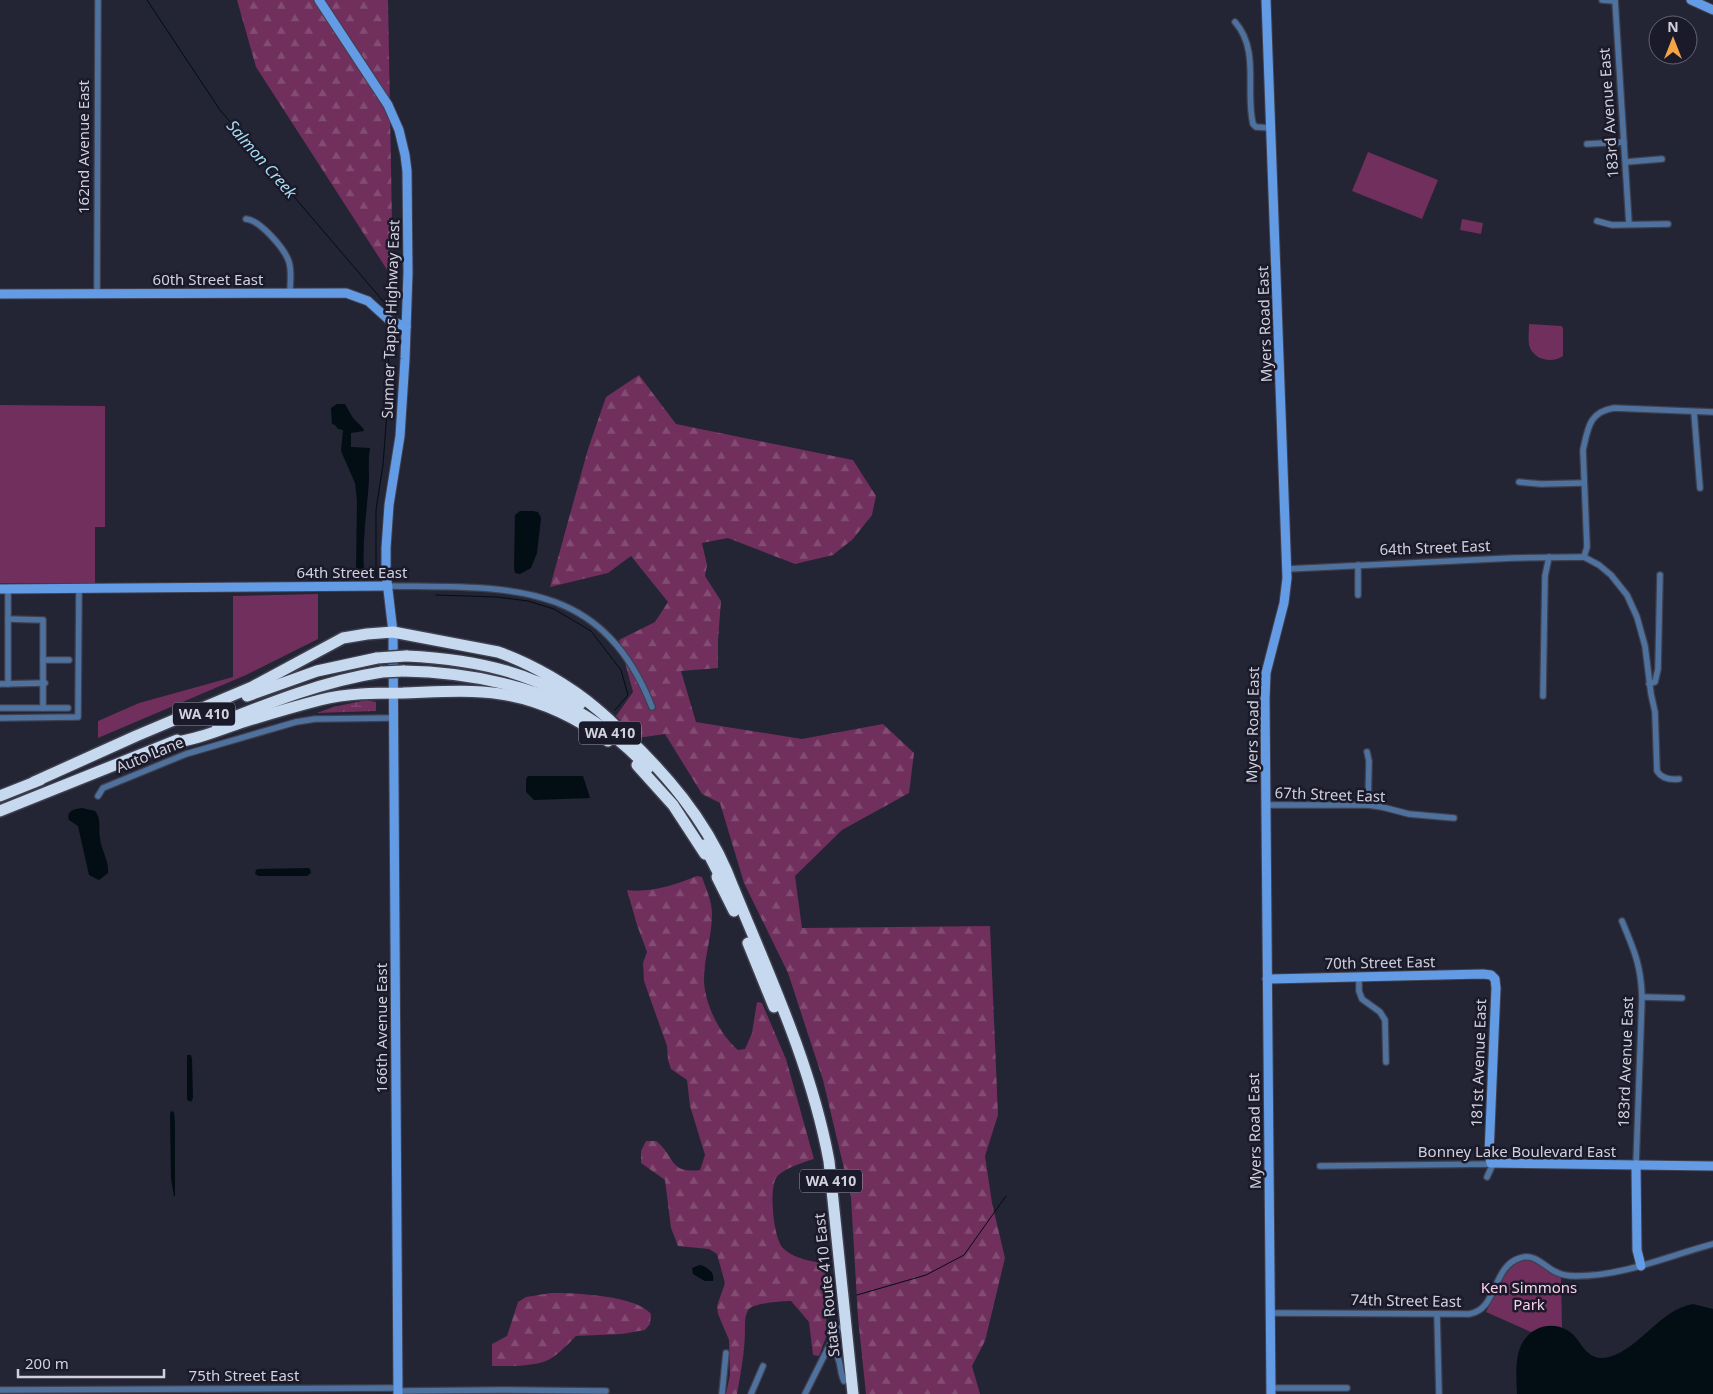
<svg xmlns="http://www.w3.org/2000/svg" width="1713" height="1394" font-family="'Noto Sans',sans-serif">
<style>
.green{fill:#702f5c}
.forest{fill:url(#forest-firs)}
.wetland{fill:url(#wetland-marsh)}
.water{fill:#020e14}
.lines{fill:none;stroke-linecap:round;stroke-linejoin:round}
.stream{stroke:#020e14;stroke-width:1}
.street-casing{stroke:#3f404f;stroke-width:8}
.secondary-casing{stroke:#3f404f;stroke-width:11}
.highway-casing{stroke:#3f404f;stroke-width:14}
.street{stroke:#4e719e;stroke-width:5.5}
.secondary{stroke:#639be4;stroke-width:9}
.highway{stroke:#c7d9ef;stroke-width:11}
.highway-bridge-casing{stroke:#3f404f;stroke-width:14;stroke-linecap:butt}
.highway-bridge{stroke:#c7d9ef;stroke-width:11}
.labels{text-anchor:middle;stroke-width:5;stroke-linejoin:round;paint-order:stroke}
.shield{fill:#1a1a2a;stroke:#9a9aa7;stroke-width:1}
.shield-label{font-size:14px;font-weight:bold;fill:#d1d1dd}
.street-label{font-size:15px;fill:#d1d1dd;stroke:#1a1a2a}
.park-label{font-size:15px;fill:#fbcfea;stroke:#1a1a2a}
.water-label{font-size:16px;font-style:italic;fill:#a8dbf1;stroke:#1a1a2a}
</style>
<defs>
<pattern id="forest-firs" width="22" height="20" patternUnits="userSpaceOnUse" patternTransform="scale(1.25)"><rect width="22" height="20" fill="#702f5c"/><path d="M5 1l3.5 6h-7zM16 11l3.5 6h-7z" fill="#834c73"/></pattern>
<pattern id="wetland-marsh" width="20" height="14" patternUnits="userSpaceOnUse" patternTransform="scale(1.25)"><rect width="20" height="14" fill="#702f5c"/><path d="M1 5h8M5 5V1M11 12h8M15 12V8" fill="none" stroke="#834c73"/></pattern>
</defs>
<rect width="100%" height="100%" fill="#232434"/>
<g class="green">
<path d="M 1368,152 L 1438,180 L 1422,219 L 1352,191 Z"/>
<path d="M 1462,219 L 1483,223 L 1481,234 L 1460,230 Z"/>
<path d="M 1529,324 L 1562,326 L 1563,329 L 1563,356 C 1552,364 1533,360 1529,345 C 1528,339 1529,331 1529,324 Z"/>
<path d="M 0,405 L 105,406 L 105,527 L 95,527 L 95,583 L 0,583 Z"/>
<path d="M 318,594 L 318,639 L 246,675 L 98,738 L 98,721 L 139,703 L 233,677 L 233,596 Z"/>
<path d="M 1530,1260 L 1561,1277 L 1562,1328 C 1550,1324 1542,1327 1531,1332 L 1486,1312 C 1496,1294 1506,1258 1530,1260 Z"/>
</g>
<g class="forest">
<path d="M 237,0 L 388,0 L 393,279 L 256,67 Z"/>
<path d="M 639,375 L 676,424 L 853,460 L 876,496 L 872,515 L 853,539 L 833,555 L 795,564 L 728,538 L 702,543 L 707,565 L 705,576 L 721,601 L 718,640 L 718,668 L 681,671 L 696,722 L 802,739 L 883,724 L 914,753 L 909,793 L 842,830 L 795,876 L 802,928 L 990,926 L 998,1115 L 985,1156 L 992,1203 L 1005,1258 L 985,1341 L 972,1366 L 980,1394 L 866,1394 L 858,1318 L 851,1198 L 823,1080 L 788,973 L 744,883 L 720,803 L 702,794 L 665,734 L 637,738 L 616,716 L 633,692 L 619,640 L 655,622 L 668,602 L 631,556 L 608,573 L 550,587 L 588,449 L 606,397 Z"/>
<path d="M 697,876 L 702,877 C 706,889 712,901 712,914 C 712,936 704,958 704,979 C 704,1003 720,1035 738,1050 L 745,1049 L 752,1033 L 757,1002 L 762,1003 L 786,1059 L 814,1159 C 804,1162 782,1169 776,1178 C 769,1190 773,1240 784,1249 C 796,1260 812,1261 827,1264 L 826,1337 L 819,1356 L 813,1355 L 809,1322 L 791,1301 C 783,1301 755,1303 749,1309 C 745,1314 745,1322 745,1328 C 745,1351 741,1372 737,1394 L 726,1394 L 730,1375 L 729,1340 L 718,1314 L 717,1306 L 725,1283 L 717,1254 L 709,1249 L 678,1246 L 671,1228 L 665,1180 L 641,1163 L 641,1151 L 646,1141 L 656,1141 C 675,1155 668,1174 700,1170 L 705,1155 L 690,1106 L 687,1080 L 671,1069 L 668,1060 L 667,1046 L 644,981 L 643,963 L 647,952 L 637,925 L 627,890 C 650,893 675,885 697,876 Z"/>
<path d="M 551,1293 C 574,1293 636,1295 651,1314 L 650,1324 L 645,1330 L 622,1334 L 576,1336 C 568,1344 560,1353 550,1359 C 536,1367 507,1366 492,1366 L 492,1344 L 507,1336 L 518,1302 L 526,1297 Z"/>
</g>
<path class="wetland" d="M 367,700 L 376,702 L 376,711 L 317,713 L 333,707 Z"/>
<g class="water">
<path d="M 337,404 L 345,404 L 353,418 L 363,428 L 364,431 L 351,433 L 351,447 L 370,448 C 368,459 369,469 369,480 C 367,510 362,541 364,571 L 356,572 L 357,501 L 355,483 L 341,451 L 343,430 L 338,429 L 335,425 L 332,424 L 331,408 Z"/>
<path d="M 520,511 L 533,511 L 538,512 L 541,518 L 537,553 L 531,568 L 520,574 L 515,573 L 514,568 L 515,515 Z"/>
<path d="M 528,776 L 583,776 L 590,798 L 534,800 L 526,792 L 526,779 Z"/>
<path d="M 82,808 L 95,811 C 102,820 98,827 100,838 C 101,850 109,860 108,873 L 99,880 L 89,875 L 78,826 L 69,820 C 66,811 74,809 82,808 Z"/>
<path d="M 308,868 L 310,869 L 311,873 L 307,876 L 259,876 L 255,874 L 256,870 L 258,869 Z"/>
<path d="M 187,1055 L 191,1055 L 192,1059 L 193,1098 L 191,1102 L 187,1100 Z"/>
<path d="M 171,1111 L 174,1112 L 175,1122 L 175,1196 L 174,1196 L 171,1179 L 170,1115 Z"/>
<path d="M 700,1265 C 708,1267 715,1273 713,1281 L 705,1281 L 693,1274 L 692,1268 Z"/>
<path d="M 1693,1304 L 1713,1309 L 1713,1394 L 1517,1394 C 1516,1370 1513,1341 1537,1329 C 1547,1324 1558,1325 1567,1330 C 1583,1339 1584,1363 1609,1357 C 1641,1348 1659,1310 1693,1304 Z"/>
</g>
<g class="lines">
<g class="stream">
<path d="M 147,0 L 220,110 L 389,308"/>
<path d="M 376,578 L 376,510 L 383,465 L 389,385 L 388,334"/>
<path d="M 436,595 L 497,597 L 528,601 L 554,609 L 591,631 L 621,670 L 628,695 L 615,710"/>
<path d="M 857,1295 L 926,1275 L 964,1255 L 1006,1196"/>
</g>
<defs>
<g id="street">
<path d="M 1602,0 L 1615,1"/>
<path d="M 1615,0 L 1629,224"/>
<path d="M 1235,22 C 1260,50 1245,91 1253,124 L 1256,127 L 1271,128"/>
<path d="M 1587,144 L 1624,142"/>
<path d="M 1626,162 L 1662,159"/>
<path d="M 246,219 C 260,220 285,249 289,262 C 292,272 290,283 290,293"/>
<path d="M 1597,221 L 1612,225 L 1668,224"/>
<path d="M 97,294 L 98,0"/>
<path d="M 1694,412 L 1700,488"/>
<path d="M 1519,482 L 1541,484 L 1583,483"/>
<path d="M 1584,557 L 1587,547 L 1583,450 C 1588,428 1589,412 1614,408 L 1713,412"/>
<path d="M 1287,569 L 1513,558 L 1584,557 L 1599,565 L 1611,575 L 1627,595 L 1637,617 L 1645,646 L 1651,694 L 1655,712 L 1657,771 C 1662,779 1670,780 1679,779"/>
<path d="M 388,586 C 505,588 601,577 652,707"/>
<path d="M 8,589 L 8,684"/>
<path d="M 1358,595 L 1358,565"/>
<path d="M 43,660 L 69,660"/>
<path d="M 0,684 L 45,683"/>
<path d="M 1649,684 L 1655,682 L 1658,669 L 1660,575"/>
<path d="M 1543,696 L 1545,576 L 1549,557"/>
<path d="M 0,708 L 43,708 L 43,620 L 8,619"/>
<path d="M 43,708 L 68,708"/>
<path d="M 0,718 L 78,717 L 79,588"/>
<path d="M 1367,752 L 1369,761 L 1368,805"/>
<path d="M 98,796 L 103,788 L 186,754 L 296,722 L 315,719 L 393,718"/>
<path d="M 1265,805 L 1368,805 L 1382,807 L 1409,814 L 1454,818"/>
<path d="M 1622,921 C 1634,950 1641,965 1642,997 L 1636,1165"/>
<path d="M 1359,977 L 1359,991 L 1362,999 L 1380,1012 L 1385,1020 L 1386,1062"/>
<path d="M 1642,997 L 1682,998"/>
<path d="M 1320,1166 L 1493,1164 L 1487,1177"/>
<path d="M 1270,1313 L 1469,1314 C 1498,1310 1492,1266 1520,1258 C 1534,1253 1543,1265 1554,1271 C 1561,1275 1568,1276 1576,1276 C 1624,1276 1668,1256 1713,1244"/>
<path d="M 1437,1314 L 1439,1394"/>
<path d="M 839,1328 L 827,1350 C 843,1352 838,1369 844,1381"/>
<path d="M 1271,1388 L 1347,1388"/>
<path d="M 0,1390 L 398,1388"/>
<path d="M 398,1391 L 501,1390 L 606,1391"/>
<path d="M 722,1394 L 726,1353"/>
<path d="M 751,1394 L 763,1366"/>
<path d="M 805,1394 L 827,1350"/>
</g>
<g id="secondary">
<path d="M 319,0 L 388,105 L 399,130 L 405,155 L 407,171 L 408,273 L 405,359 L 400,436 L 389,505 L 386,548 L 386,573 L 393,632 L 398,1394"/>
<path d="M 1266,0 L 1287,578 L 1284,603 L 1266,673 L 1265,699 L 1271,1394"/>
<path d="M 1691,0 L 1713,10"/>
<path d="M 0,294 L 346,293 L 368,301 L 389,320 L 406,327"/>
<path d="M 0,589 L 388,586"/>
<path d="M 1267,979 L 1483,974 L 1491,975 L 1495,979 L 1496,988 L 1489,1154 L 1491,1163 L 1713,1166"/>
<path d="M 1636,1165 L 1637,1250 L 1641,1266"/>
</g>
<g id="highway">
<path d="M 406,656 C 451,658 494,664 535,681 C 551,687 566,696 580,704"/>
<path d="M 403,671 C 466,672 544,686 596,723 C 615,736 632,751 648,768"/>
<path d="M 247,696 L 317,671 L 377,658"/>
<path d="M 217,724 C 271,702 324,681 382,672"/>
<path d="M 171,743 C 195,740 217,731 240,723 C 266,715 293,707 320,700 C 347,693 375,693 403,693 C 435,692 469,689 501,694 C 539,700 577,718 608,741"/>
<path d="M 637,765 L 673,805 L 705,854"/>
<path d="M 34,782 L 136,736 L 252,687 L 343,638 L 367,634 L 393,632 L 498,652 C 532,664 570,686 597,709 C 607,717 616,726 625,735 C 666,774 704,818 727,872 C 765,967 810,1059 829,1161 L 853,1394"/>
<path d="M 0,796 L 40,780"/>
<path d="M 0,811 L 177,740"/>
<path d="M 704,845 L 723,882"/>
<path d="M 717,877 L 734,911"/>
<path d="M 748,943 L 774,1007"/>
</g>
</defs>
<use href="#street" class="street-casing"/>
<use href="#secondary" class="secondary-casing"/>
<use href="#highway" class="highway-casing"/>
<use href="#street" class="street"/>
<use href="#secondary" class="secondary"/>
<use href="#highway" class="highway"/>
<defs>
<g id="highway-bridge">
<path d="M 377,658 L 406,656"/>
<path d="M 382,672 L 403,671"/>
</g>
</defs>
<use href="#highway-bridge" class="highway-bridge-casing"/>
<use href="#highway-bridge" class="highway-bridge"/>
</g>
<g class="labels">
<g class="shield">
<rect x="173" y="702.5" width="62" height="23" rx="4"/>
<rect x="579" y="721.5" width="62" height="23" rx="4"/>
<rect x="800" y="1169.5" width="62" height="23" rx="4"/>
</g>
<g class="shield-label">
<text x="204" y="719">WA 410</text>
<text x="610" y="738">WA 410</text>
<text x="831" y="1186">WA 410</text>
</g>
<g class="street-label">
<text transform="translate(1609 113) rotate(-94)" y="5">183rd Avenue East</text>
<text transform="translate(84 147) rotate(-90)" y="5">162nd Avenue East</text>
<text x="208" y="285">60th Street East</text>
<text transform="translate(391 319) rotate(-88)" y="5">Sumner Tapps Highway East</text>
<text transform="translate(1265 324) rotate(-92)" y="5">Myers Road East</text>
<text transform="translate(1435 548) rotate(-2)" y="5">64th Street East</text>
<text x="352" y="578">64th Street East</text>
<text transform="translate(1253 725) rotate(-89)" y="5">Myers Road East</text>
<text transform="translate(150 755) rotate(-22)" y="5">Auto Lane</text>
<text transform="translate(1330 795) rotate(2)" y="5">67th Street East</text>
<text transform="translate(1380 963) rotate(-1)" y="5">70th Street East</text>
<text transform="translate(382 1028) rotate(-90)" y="5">166th Avenue East</text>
<text transform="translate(1626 1062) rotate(-88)" y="5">183rd Avenue East</text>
<text transform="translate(1479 1063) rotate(-88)" y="5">181st Avenue East</text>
<text transform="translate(1255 1131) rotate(-91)" y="5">Myers Road East</text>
<text x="1517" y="1157">Bonney Lake Boulevard East</text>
<text transform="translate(827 1285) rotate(-96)" y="5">State Route 410 East</text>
<text transform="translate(1406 1301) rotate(1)" y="5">74th Street East</text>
<text x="244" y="1381">75th Street East</text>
</g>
<g class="park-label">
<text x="1529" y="1293">Ken Simmons<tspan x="1529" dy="17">Park</tspan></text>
</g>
<g class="water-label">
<text transform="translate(262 159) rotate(49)" y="6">Salmon Creek</text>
</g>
</g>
<g transform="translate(1673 40)"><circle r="24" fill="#1a1a2a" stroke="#636372"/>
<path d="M0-4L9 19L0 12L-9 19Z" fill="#f4a345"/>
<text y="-8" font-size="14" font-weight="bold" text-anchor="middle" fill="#d1d1dd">N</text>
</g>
<path d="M18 1369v8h146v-8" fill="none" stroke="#d1d1dd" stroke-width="2.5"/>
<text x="25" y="1369" font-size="15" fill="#d1d1dd" stroke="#1a1a2a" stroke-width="4" paint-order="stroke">200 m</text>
</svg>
